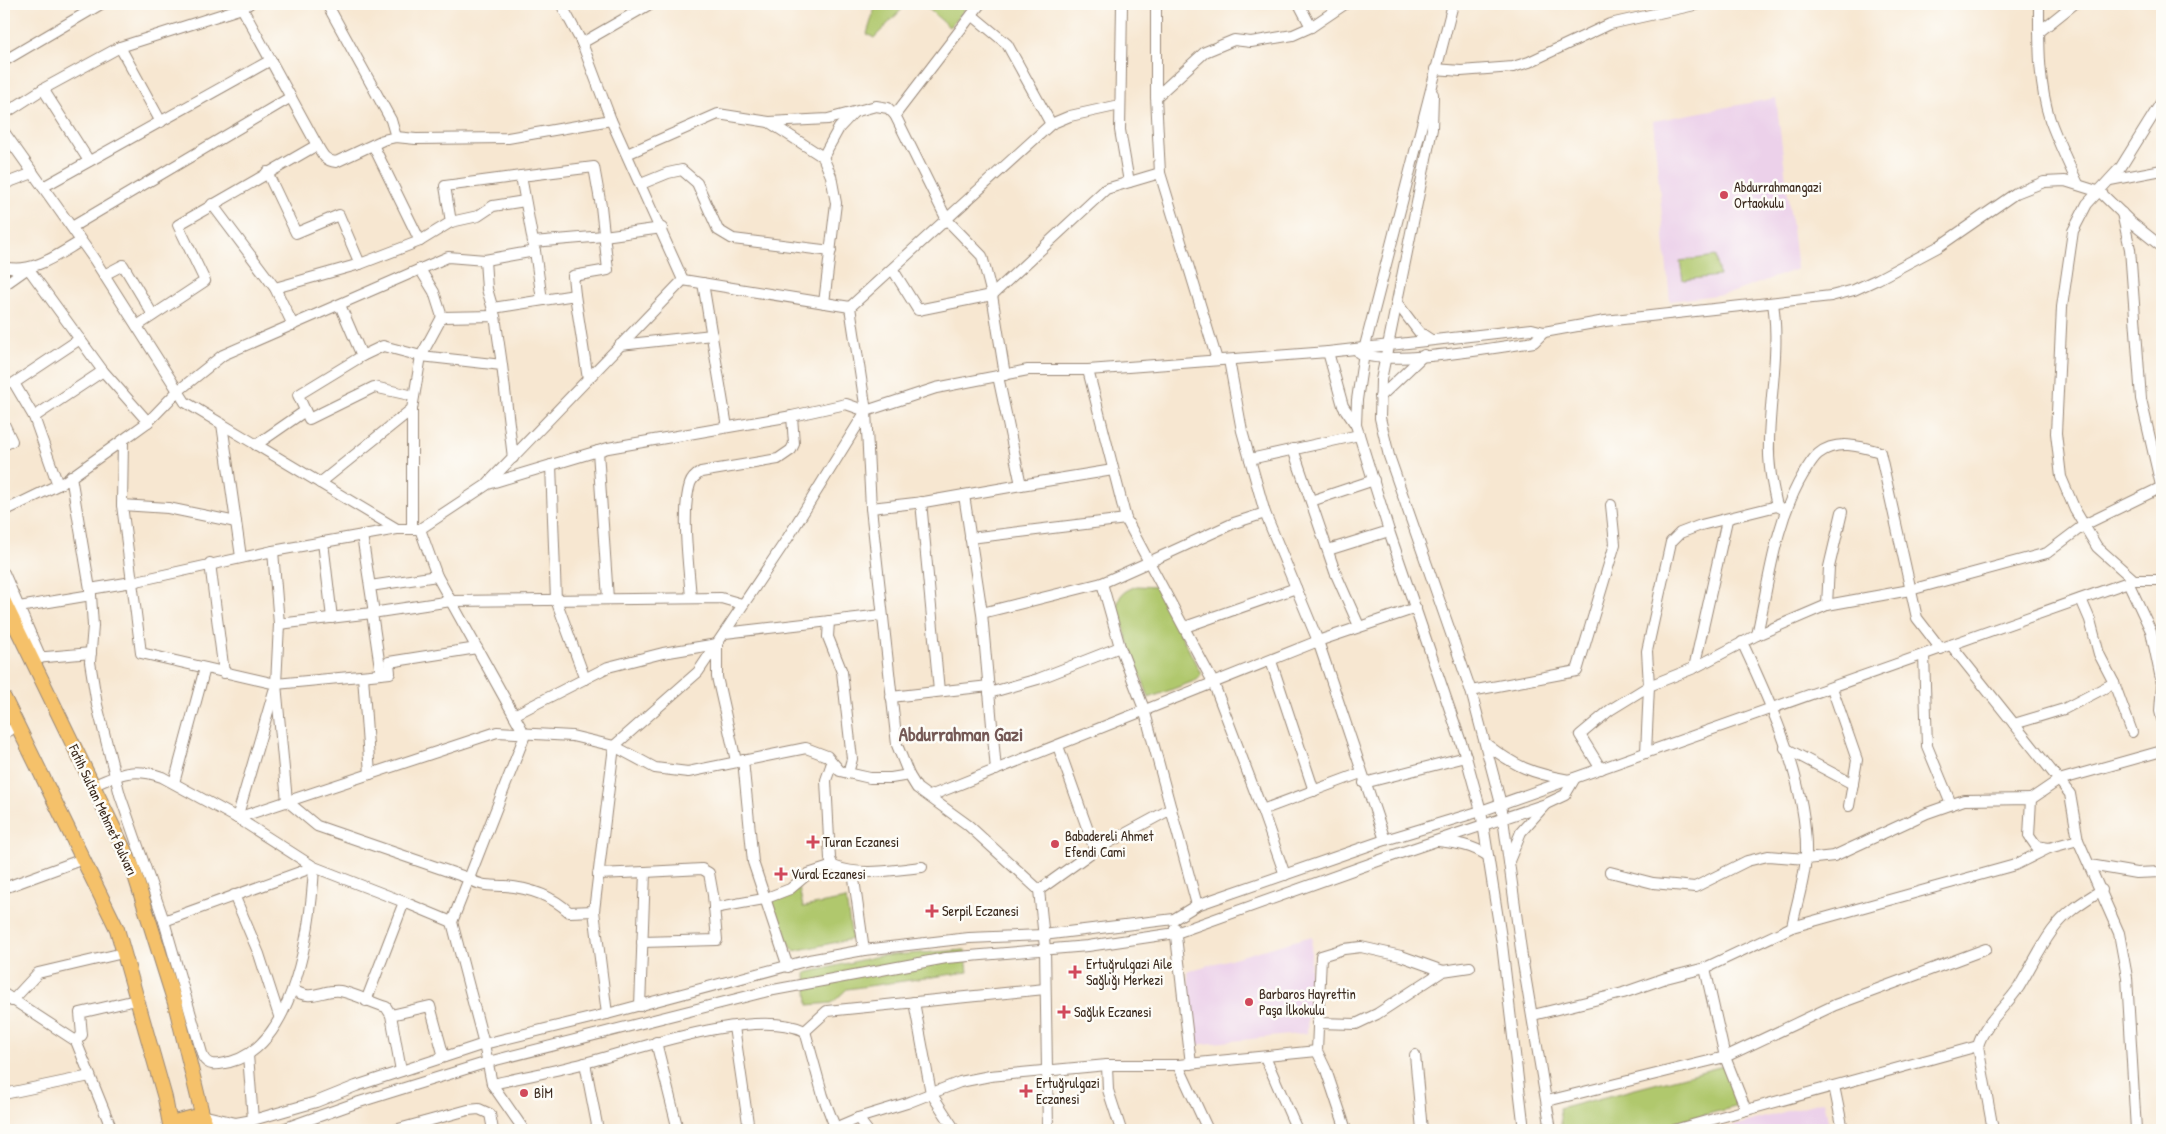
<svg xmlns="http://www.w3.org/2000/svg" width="2166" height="1134" font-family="'Patrick Hand',sans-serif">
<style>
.built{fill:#ecd1ea}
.green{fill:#b0c86d;stroke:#767946}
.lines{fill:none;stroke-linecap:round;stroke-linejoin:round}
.minor-casing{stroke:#998878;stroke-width:12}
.highway-casing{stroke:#998878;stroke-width:16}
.minor{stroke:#fff;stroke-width:10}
.highway{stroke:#f5c16b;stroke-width:14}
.poi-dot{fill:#d1495b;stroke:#fdfcf7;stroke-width:2}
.labels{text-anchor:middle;stroke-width:5;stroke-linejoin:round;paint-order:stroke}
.poi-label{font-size:14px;fill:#3b2a1e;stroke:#fdfcf7;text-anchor:start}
.street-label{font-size:14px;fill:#3b2a1e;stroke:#fdfcf7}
.district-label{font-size:19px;font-weight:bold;fill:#755956;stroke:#fdfcf7}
</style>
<rect width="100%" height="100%" fill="#fdfcf7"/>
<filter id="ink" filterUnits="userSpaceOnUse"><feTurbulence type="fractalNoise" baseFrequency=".02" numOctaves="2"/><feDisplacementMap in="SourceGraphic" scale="10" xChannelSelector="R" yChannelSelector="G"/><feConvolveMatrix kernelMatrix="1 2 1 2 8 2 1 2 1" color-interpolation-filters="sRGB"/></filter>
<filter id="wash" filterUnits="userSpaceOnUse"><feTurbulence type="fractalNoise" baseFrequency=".0096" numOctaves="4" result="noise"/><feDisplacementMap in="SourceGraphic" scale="20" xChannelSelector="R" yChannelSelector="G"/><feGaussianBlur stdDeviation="1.12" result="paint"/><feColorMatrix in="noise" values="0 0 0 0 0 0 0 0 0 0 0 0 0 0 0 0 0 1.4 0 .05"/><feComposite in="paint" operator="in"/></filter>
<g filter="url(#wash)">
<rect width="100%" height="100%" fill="#f7e7d1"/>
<g class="built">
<path d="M 1776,98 L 1797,269 L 1731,293 L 1670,301 L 1653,121 Z"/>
<path d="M 1312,936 L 1307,1033 L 1194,1045 L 1188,971 Z"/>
<path d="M 1824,1101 L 1830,1130 L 1718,1130 Z"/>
</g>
<g class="green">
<path d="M 876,4 L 907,4 L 874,38 L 867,34 Z"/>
<path d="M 923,4 L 958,4 L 965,10 L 949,27 Z"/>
<path d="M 1716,256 L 1719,276 L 1683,280 L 1680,261 Z"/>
<path d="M 1137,586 L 1157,587 L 1201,674 L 1197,680 L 1149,698 L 1117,610 C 1118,595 1123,591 1137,586 Z"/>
<path d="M 799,888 L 803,907 L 846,899 L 852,939 L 794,951 L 782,933 L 771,901 Z"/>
<path d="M 965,950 L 968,972 L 847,989 L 832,1003 L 808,1005 L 806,973 L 878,956 Z"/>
<path d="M 1723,1066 L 1739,1106 L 1646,1130 L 1562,1130 L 1559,1109 Z"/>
</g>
</g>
<g filter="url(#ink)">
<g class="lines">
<defs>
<g id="minor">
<path d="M 327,4 L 391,120 L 396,137"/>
<path d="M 561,4 L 582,43 L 611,120 L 683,280"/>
<path d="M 980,4 L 895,115 L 947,220 L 982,256 L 992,295 L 1005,375"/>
<path d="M 1122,4 L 1120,130 L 1129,182"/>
<path d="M 1156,4 L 1156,97 L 1160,173 L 1217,360"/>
<path d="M 1299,4 L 1311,27"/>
<path d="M 1453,4 L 1365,346 L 1357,400 L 1356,425 L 1389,531 L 1466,757 L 1481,811 L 1502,944 L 1524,1130"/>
<path d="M 2039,4 C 2039,43 2038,82 2050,120 C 2058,142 2068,163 2078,184"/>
<path d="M 242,8 L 317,145 C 322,154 325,161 336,162 L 383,140 L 396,137 L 416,139 L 508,138 L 611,120"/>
<path d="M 972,15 L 1007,44 L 1051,124"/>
<path d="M 2039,32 L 2074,4"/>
<path d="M 582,43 L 650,4"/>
<path d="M 120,47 L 161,122"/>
<path d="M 4,61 L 101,4"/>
<path d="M 1435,69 L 1461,71 L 1513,67 L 1529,62 L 1610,24 L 1699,4"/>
<path d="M 43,89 L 89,161"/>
<path d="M 1433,94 L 1432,129 L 1381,380 L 1380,418 L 1389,456 L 1471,691 L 1501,804 L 1522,957 L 1551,1130"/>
<path d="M 1156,97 L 1205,52 L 1234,40 L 1251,42 L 1293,35 L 1311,27 L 1345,4"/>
<path d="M 4,114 L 43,89 L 120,47 L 242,8 L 249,4"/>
<path d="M 769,122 L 828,119 L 876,106 L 888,108 L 895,115"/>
<path d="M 4,132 L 94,259 L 185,402 L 397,529 L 420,529 L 437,576 L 525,735 L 452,922 L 484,1044 L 492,1084"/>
<path d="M 373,145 L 420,241"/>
<path d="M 627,154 L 718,114 L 769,122 L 823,157 L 831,176 L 836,203 L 824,303"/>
<path d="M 823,157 L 839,128 L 853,113"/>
<path d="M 267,172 L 296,233 L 339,215 L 360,264 L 275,288"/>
<path d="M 521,176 L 594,167 L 601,206 L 608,270 L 573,276 L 575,295"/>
<path d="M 2110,180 L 2162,170"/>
<path d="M 4,184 L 33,173"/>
<path d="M 641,184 L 668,173 L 682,170 L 697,183 L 718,230 L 733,239 L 831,251"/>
<path d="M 43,187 L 271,60"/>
<path d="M 525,201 L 493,206 L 478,216 L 451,222 L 445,186 L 521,176 L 533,242"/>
<path d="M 212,204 L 275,288 L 293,325"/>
<path d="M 2122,213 L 2130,249 L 2141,399 L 2162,490"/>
<path d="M 72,227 L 291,97"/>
<path d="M 535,251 L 542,300"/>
<path d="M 485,260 L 487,289 L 494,313"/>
<path d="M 360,264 L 420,241 L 451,222"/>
<path d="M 4,267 C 33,274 57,255 81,241"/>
<path d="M 420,269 L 434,292 L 442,317"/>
<path d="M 893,270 L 918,310 L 992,295 L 1106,189 L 1160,173"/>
<path d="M 104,275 L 123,265 L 153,315"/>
<path d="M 703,283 L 727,427"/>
<path d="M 4,285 L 28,268 L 103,371 L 148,422"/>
<path d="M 1397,303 L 1419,332 L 1431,340"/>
<path d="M 1773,303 C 1780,349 1770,395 1769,441 C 1768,464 1772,484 1777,506"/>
<path d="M 850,307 L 866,411"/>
<path d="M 493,308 L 575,295 L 588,379"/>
<path d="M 137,326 L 205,281 L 178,225 L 317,145"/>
<path d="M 620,345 L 712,335"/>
<path d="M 1328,352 L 1532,329 L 1544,332 L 1605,321 L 1831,296 L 1854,290 L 1878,279 L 1938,247 L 2016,193 L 2044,182 L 2065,181 L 2100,192 L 2132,223 L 2162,247"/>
<path d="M 1359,353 C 1386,367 1499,347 1534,342 L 1544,332"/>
<path d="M 362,356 L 298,395 L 309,419 L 374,387 L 414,396"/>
<path d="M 1229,360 L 1242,431 L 1265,513 L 1318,641 L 1385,840"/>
<path d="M 502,365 L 495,316 L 442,317 L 421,356 L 502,365 L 513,458"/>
<path d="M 998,376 L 1021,485 L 1113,470"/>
<path d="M 1380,397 L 1424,355"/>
<path d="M 412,409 L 412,528"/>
<path d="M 34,417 L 103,371"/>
<path d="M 4,424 L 12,441 L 4,445"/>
<path d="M 222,424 L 241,557"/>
<path d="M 123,440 L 122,505 L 132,582 L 273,551 L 279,624 L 276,684 L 287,801 L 317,826 L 468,878 C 481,887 490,885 505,886 C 529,888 552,896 569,912 L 594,911"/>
<path d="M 256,445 L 305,411"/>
<path d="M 1293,449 L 1335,572 L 1359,626"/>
<path d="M 598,451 L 608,599"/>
<path d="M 1250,459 L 1359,435"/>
<path d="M 551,465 L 556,600 L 585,679"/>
<path d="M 71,476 L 91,595 L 93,626 L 90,662 L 97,705 L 120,795 L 164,921 L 203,1057 C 209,1068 219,1064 230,1062 C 296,1045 311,924 314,867"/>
<path d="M 320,483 L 412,409 L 421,356 L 383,346 L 362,356 L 340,305"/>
<path d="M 488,483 L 683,280 L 850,307 L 1051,124 L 1070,116 L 1120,105"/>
<path d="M 58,485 L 34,417 L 14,383 L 80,339"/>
<path d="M 964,495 L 982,613 L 1102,583 L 1149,562 L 1126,519 L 1088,370"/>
<path d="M 1311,501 L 1374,480"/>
<path d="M 921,502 L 939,691"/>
<path d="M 122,505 L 168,508 L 236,522"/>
<path d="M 871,508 L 924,502 L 1021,485"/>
<path d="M 4,511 L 64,482 L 123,440 L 148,422 L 178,391 L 223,355 L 448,257 L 485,260 L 535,251 L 533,242 L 604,236 L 662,228"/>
<path d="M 1265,513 L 1234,523 L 1149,562 L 1213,682 L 1262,810 L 1285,875"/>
<path d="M 420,529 L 488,484 L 608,448 L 792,416 L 846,404 L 866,411 L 871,508 L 897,745 L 909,775 L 917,788 L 968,825 L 1039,890 L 1045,948 L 1048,1130"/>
<path d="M 362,535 L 374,613"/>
<path d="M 970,538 L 1126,519"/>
<path d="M 323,542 L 332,618"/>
<path d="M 1328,550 L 1389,531"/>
<path d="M 273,551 L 397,529"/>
<path d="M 210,563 L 224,673"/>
<path d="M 4,573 L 41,658"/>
<path d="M 2134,580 L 2097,547 L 2075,510 L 2061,477 L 2056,433 L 2062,307 L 2073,231 L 2087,204 L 2121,167 L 2162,101"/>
<path d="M 2128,582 L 2151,631 L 2162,684 L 2160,711 L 2162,719"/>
<path d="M 370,586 L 437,576"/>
<path d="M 90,589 L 132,582 L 141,653 L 276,684 L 381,674 L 372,613 L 451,601 L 721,598 L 742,604"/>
<path d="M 691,598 C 689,569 681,511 690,484 C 692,478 696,475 701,472 L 778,459 L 791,450 L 794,444 L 792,416"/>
<path d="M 1827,605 L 1829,567 L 1842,512"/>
<path d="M 13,608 L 91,595"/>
<path d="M 982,613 L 996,770"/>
<path d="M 829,621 L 828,637 L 842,672 L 852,759 L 848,773"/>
<path d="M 279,624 L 372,613"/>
<path d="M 1185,627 L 1296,588"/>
<path d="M 725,633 L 882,615"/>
<path d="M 1757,635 C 1769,581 1775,521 1804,473 C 1808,467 1812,459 1818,454 C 1836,439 1860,446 1880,452 L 1917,618 L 1941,649"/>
<path d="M 1742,642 C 1772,706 1808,785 1806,856 C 1805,879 1796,905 1792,927"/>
<path d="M 1951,645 L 2070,794 L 2078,840 L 2119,933 L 2127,977 L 2136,1130"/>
<path d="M 1924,655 L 1927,746 L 1951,804"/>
<path d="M 35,658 L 91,653"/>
<path d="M 1271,661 L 1314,791"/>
<path d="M 1694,668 L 1727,520"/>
<path d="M 381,674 L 390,673 L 389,662 L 477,648"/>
<path d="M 363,676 L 370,774"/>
<path d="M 2114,683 L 2132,732"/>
<path d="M 1832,688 L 1857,760 L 1849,806"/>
<path d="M 1471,691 L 1577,671 L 1615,544 L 1611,505"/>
<path d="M 989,693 L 1038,679 L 1120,647"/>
<path d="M 891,697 L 989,686"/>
<path d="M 514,715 L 608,667 L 663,653 L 717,644 L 717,677 L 736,761"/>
<path d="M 2014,724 L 2064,709 L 2114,683 L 2099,654 L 2090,620 L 2081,599"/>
<path d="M 4,734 L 17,726"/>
<path d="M 1486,744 C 1516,767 1531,773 1569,780"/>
<path d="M 1058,746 L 1095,850"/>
<path d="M 1785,748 L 1853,784"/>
<path d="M 1646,753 L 1649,686 L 1647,651 L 1671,542 L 1680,533 L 1701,525 L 1777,506 L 1785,510"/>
<path d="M 743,760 L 753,862 L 788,967"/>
<path d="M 832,763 L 826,780 L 830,859 L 833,866 C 861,877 892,870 922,867"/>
<path d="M 1601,769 L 1580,735 L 1610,710 L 1649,686 L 1694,668 L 1757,635 L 1827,605 L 1910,590 L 2047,553 L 2084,525 L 2162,487"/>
<path d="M 174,783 L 205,668"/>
<path d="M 1364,783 L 1466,757"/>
<path d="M 92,786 C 119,774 133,767 162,777 L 239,819 L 314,867 L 404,902 L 366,1001"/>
<path d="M 930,796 L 1318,641 L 1416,608"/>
<path d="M 2031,799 L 2059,780 L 2162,751"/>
<path d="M 1171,809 L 1197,905"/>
<path d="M 1262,810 L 1361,773"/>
<path d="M 237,818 L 497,732 L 572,736 L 614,746 L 655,768 L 688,772 L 806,748 L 827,756 L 840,771 L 848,773 L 870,778 L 891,778 L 909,775"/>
<path d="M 237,818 L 274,691"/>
<path d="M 1438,841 C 1457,843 1472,845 1488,856"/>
<path d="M 1509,861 L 1521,832 L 1545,805"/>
<path d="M 2090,865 L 2136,873 L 2162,872"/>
<path d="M 853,872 L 864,950"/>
<path d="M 1610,872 L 1653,883 L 1695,887 L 1747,861 L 1768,856 L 1806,859 L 1834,856 L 1927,813 L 1964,800 L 2031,799 L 2029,836 L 2036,846 L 2049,848 L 2078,840"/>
<path d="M 598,874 L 645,872 L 640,1006"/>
<path d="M 4,888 L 83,859"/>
<path d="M 1039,890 L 1095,850 L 1171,809 L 1144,709 L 1120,647 L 1102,583"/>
<path d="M 234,895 L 259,954 L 279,1016"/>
<path d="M 404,902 L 452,922"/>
<path d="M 714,908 L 764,899 L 790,889 L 808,874 L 833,866"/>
<path d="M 164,921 L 314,867"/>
<path d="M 1175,928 L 1191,1064"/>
<path d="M 642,942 L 717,940 L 713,895 L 709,873 L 702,869 L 645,872"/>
<path d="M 1705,968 L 1725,1057 L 1835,1005 L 1986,949"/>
<path d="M 294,990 C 311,1002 323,989 340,991 C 353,993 372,1003 386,1007 L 391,1015 L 401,1071"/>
<path d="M 4,994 L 76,1041 L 112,1130"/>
<path d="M 12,1001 L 38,973 L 123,953"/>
<path d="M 914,1002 L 931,1093 L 955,1130"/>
<path d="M 607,1014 L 594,911 L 614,746 L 698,672 L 787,539 L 866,411 L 936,388 L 1028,370 L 1088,370 L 1328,352 L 1343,406 L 1356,425"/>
<path d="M 391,1015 L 430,1006 L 444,1057"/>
<path d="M 1533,1015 L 1623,993 L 1666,978 L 1705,968 L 1792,927 L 2015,865 L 2049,848"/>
<path d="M 1317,1023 L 1356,1024 L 1377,1014 L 1443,971"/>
<path d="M 734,1027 L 749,1130"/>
<path d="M 805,1031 L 823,1096 L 835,1127"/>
<path d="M 76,1041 L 82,1035 L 80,1013 L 136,1000"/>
<path d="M 656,1042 L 678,1130"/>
<path d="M 248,1055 L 253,1120"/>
<path d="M 1415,1055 L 1422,1130"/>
<path d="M 1265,1057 L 1297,1130"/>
<path d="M 585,1063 L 598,1130"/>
<path d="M 1107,1065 L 1108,1090 L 1121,1130"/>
<path d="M 1178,1065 L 1208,1130"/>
<path d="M 1834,1086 L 1843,1130"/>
<path d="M 4,1094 L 90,1076"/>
<path d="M 1547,1101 L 1725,1057 L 1746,1110"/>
<path d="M 202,1115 L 236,1123 L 253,1120 L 316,1102 L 356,1086 L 484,1044 L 607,1014 L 809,960 L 864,950 L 969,938 L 1043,935 L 1174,919 L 1197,905 L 1385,840 L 1481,811 L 2134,580 L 2162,580"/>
<path d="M 858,1118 L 867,1130"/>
<path d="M 280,1130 L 353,1104 L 488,1062 L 768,991 L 946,958 L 1088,946 L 1176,933 L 1403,852 L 1546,804 L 1565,795 L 1575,778"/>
<path d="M 395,1130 L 468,1110 L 479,1109 L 490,1114 L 493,1130"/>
<path d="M 524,1130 L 492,1084 C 523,1077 555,1071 585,1063 C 638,1049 756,1007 805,1031 L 827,1011 L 1045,989"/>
<path d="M 830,1130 L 858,1118 L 907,1103 L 960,1082 L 990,1076 L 1107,1065 L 1178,1065 L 1317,1051"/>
<path d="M 1346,1130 L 1326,1070 L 1317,1051 L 1321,956 L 1344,949 L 1361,947 L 1401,956 L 1443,971 L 1470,967"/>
<path d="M 1674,1130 L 1978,1046"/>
<path d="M 1993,1130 L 1978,1046 C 1985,1022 2005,1008 2019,987 C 2030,969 2039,949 2052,931 C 2065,913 2083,901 2102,890"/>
</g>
<g id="highway">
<path d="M 4,602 L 132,866 L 175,1003 L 206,1130"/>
<path d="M 4,698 L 117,929 L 165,1098 L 171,1130"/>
<path d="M 170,1123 L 202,1115"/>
</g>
</defs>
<use href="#minor" class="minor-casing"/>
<use href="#highway" class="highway-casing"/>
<use href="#minor" class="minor"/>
<use href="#highway" class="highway"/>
</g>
</g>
<g class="poi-dot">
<circle cx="1724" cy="195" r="5"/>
<path d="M810.5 834.5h5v5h5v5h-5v5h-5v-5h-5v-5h5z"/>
<circle cx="1055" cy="844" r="5"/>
<path d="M778.5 866.5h5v5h5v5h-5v5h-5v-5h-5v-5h5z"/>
<path d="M929.5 903.5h5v5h5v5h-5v5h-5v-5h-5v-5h5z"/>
<path d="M1072.5 964.5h5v5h5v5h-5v5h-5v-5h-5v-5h5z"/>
<circle cx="1249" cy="1002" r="5"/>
<path d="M1061.5 1004.5h5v5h5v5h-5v5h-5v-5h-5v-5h5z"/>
<path d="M1023.5 1083.5h5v5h5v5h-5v5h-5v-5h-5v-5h5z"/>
<circle cx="524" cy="1093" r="5"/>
</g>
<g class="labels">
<g class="poi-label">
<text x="1734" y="192">Abdurrahmangazi<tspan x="1734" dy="16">Ortaokulu</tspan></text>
<text x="1065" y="841">Babadereli Ahmet<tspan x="1065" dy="16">Efendi Cami</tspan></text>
<text x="823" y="847">Turan Eczanesi</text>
<text x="791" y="879">Vural Eczanesi</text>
<text x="942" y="916">Serpil Eczanesi</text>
<text x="1086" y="969">Ertuğrulgazi Aile<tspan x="1086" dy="16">Sağlığı Merkezi</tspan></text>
<text x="1259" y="999">Barbaros Hayrettin<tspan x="1259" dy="16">Paşa İlkokulu</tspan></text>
<text x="1074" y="1017">Sağlık Eczanesi</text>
<text x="1036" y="1088">Ertuğrulgazi<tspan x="1036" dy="16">Eczanesi</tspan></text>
<text x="534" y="1098">BİM</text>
</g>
<g class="street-label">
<text transform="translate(103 810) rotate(65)" y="5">Fatih Sultan Mehmet Bulvarı</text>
</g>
<g class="district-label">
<text x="961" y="741">Abdurrahman Gazi</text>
</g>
</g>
<rect width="2166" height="1134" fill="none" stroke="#fdfcf7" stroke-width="20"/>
</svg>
